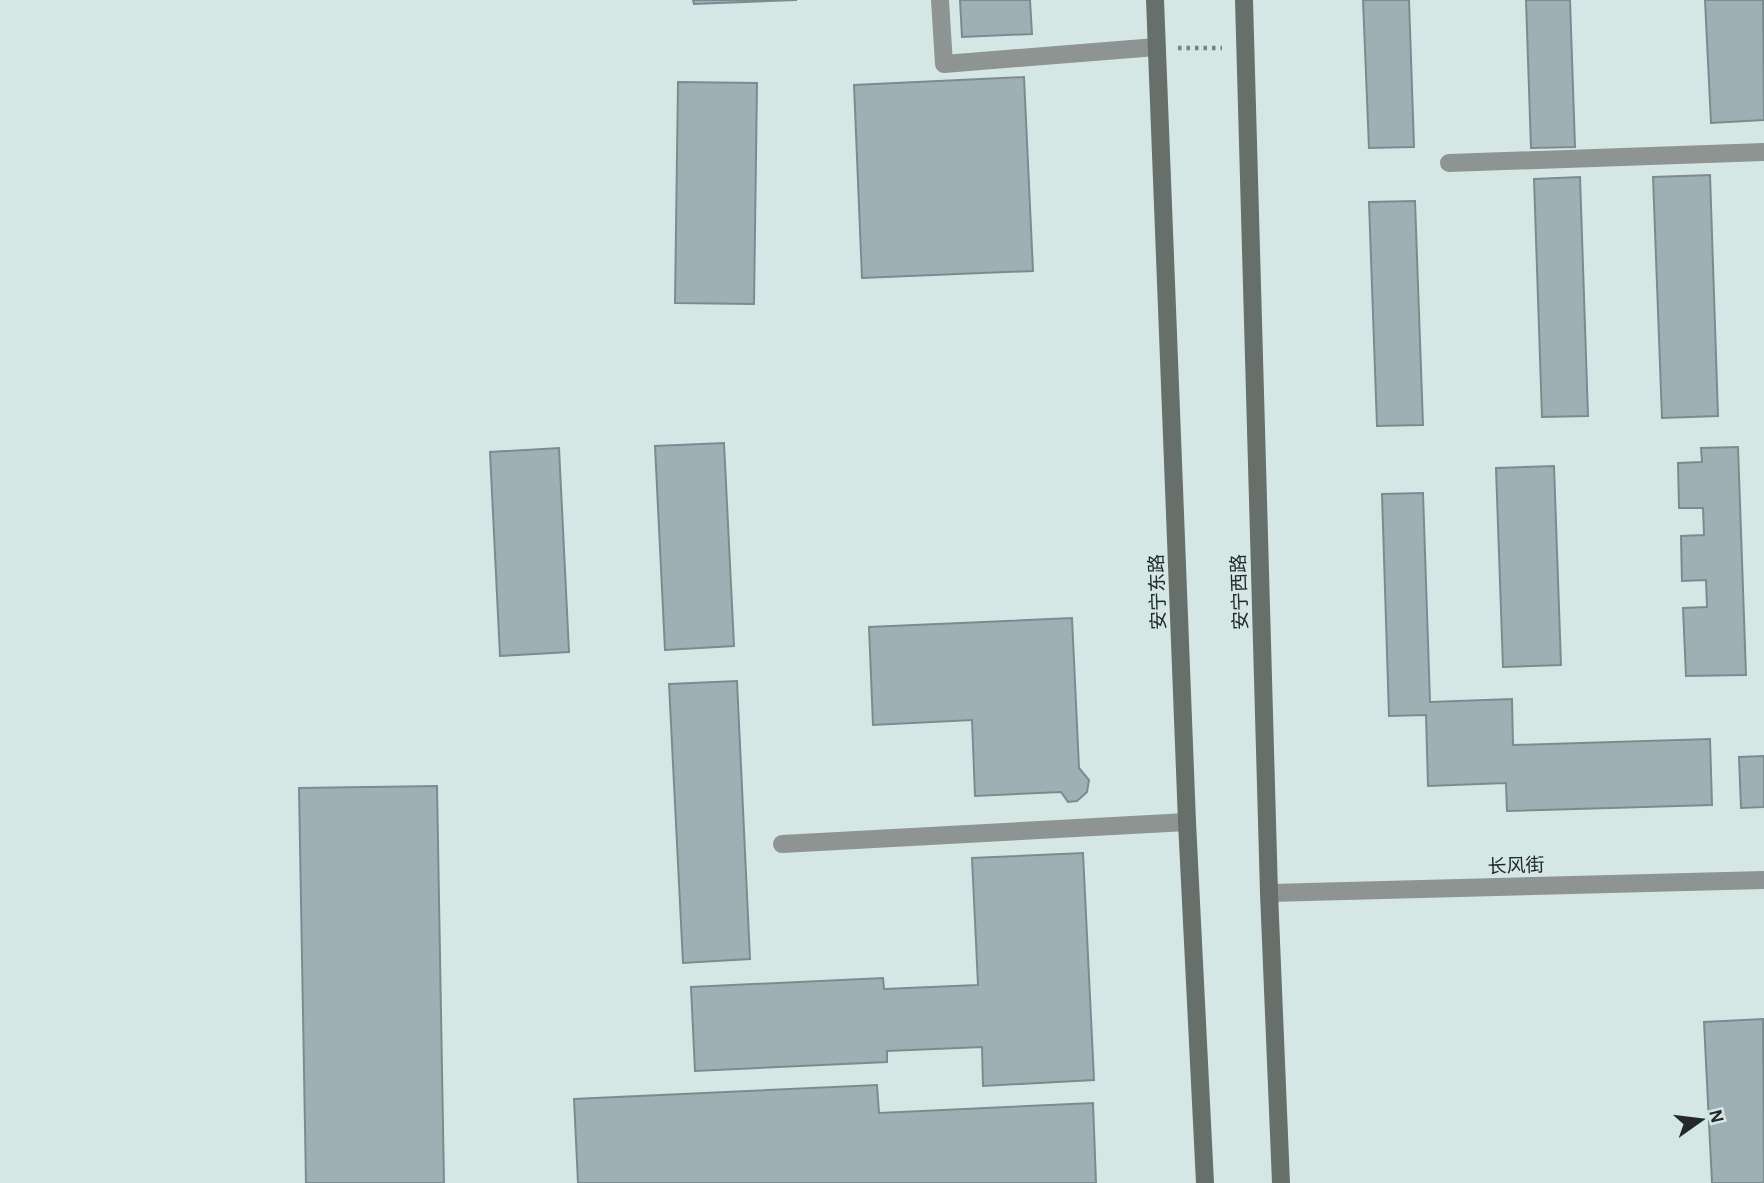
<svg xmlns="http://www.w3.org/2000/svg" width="1764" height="1183" font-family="'Alegreya Sans','Noto Sans SC',sans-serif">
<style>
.building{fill:#9fb0b5;stroke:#7b8b90;stroke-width:2}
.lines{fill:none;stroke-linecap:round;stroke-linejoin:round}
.path{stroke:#788483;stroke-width:4.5;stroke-dasharray:3.5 5;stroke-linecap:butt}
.service{stroke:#8e9491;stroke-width:18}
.minor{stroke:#8e9491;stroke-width:18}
.secondary{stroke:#666f6a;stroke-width:18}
.labels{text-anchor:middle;stroke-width:5;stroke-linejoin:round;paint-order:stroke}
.street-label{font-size:19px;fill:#222928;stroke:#d5e7e5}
</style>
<rect width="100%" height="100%" fill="#d5e7e5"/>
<g class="building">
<path d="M 693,0 L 797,0 L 694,4 Z"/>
<path d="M 960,0 L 1030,0 L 1032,34 L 962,37 Z"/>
<path d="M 1363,0 L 1409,0 L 1414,147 L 1369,148 Z"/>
<path d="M 1526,0 L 1570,0 L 1575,147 L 1531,148 Z"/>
<path d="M 1705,0 L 1763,0 L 1764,120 L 1711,123 Z"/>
<path d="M 1024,77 L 1033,271 L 862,278 L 854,85 Z"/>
<path d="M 678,82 L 757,83 L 754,304 L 675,303 Z"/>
<path d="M 1710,175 L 1718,416 L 1662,418 L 1653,177 Z"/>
<path d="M 1580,177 L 1588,416 L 1542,417 L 1534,179 Z"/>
<path d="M 1415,201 L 1423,425 L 1377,426 L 1369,202 Z"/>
<path d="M 724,443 L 734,646 L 665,650 L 655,446 Z"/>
<path d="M 1738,447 L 1746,675 L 1686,676 L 1683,608 L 1707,607 L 1706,580 L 1682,581 L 1681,536 L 1704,535 L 1703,508 L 1679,508 L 1678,463 L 1702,462 L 1701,448 Z"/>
<path d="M 559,448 L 569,652 L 500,656 L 490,452 Z"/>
<path d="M 1554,466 L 1561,665 L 1503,667 L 1496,468 Z"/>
<path d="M 1423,493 L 1430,702 L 1512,699 L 1513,745 L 1710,739 L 1712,805 L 1507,811 L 1506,783 L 1428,786 L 1426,715 L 1389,716 L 1382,494 Z"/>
<path d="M 1072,618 L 1079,768 L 1089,780 L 1087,792 L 1077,801 L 1068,802 L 1061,792 L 975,796 L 972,720 L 873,725 L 869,627 Z"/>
<path d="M 737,681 L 750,959 L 683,963 L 669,684 Z"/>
<path d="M 1764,756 L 1764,807 L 1741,808 L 1739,757 Z"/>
<path d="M 437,786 L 444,1183 L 306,1183 L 299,788 Z"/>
<path d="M 1083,853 L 1094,1080 L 983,1086 L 982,1047 L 887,1051 L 887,1062 L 695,1071 L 691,987 L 883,978 L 884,989 L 978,985 L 972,858 Z"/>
<path d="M 1763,1019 L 1764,1183 L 1712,1183 L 1704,1022 Z"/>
<path d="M 877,1085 L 879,1113 L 1093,1103 L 1096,1183 L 578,1183 L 574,1099 Z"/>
</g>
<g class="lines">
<path class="path" d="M 1178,48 L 1222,48"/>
<g class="service">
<path d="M 940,0 L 944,64 L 1156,47"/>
<path d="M 782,844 L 1187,822"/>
</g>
<g class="minor">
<path d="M 1449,163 L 1764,152"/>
<path d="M 1269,893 L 1764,880"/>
</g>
<g class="secondary">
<path d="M 1155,0 L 1187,822 L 1205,1183"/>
<path d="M 1244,0 L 1269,893 L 1281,1183"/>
</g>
</g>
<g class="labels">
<g class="street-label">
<text transform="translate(1157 592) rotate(-92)" y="7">安宁东路</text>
<text transform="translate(1239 592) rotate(-92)" y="7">安宁西路</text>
<text transform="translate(1516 865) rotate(-2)" y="7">长风街</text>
</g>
</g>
<g transform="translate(1701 1120) rotate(76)" stroke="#d5e7e5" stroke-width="5" paint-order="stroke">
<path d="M0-5L12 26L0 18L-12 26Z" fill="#222928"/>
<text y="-10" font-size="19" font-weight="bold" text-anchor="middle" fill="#222928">N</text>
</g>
</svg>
